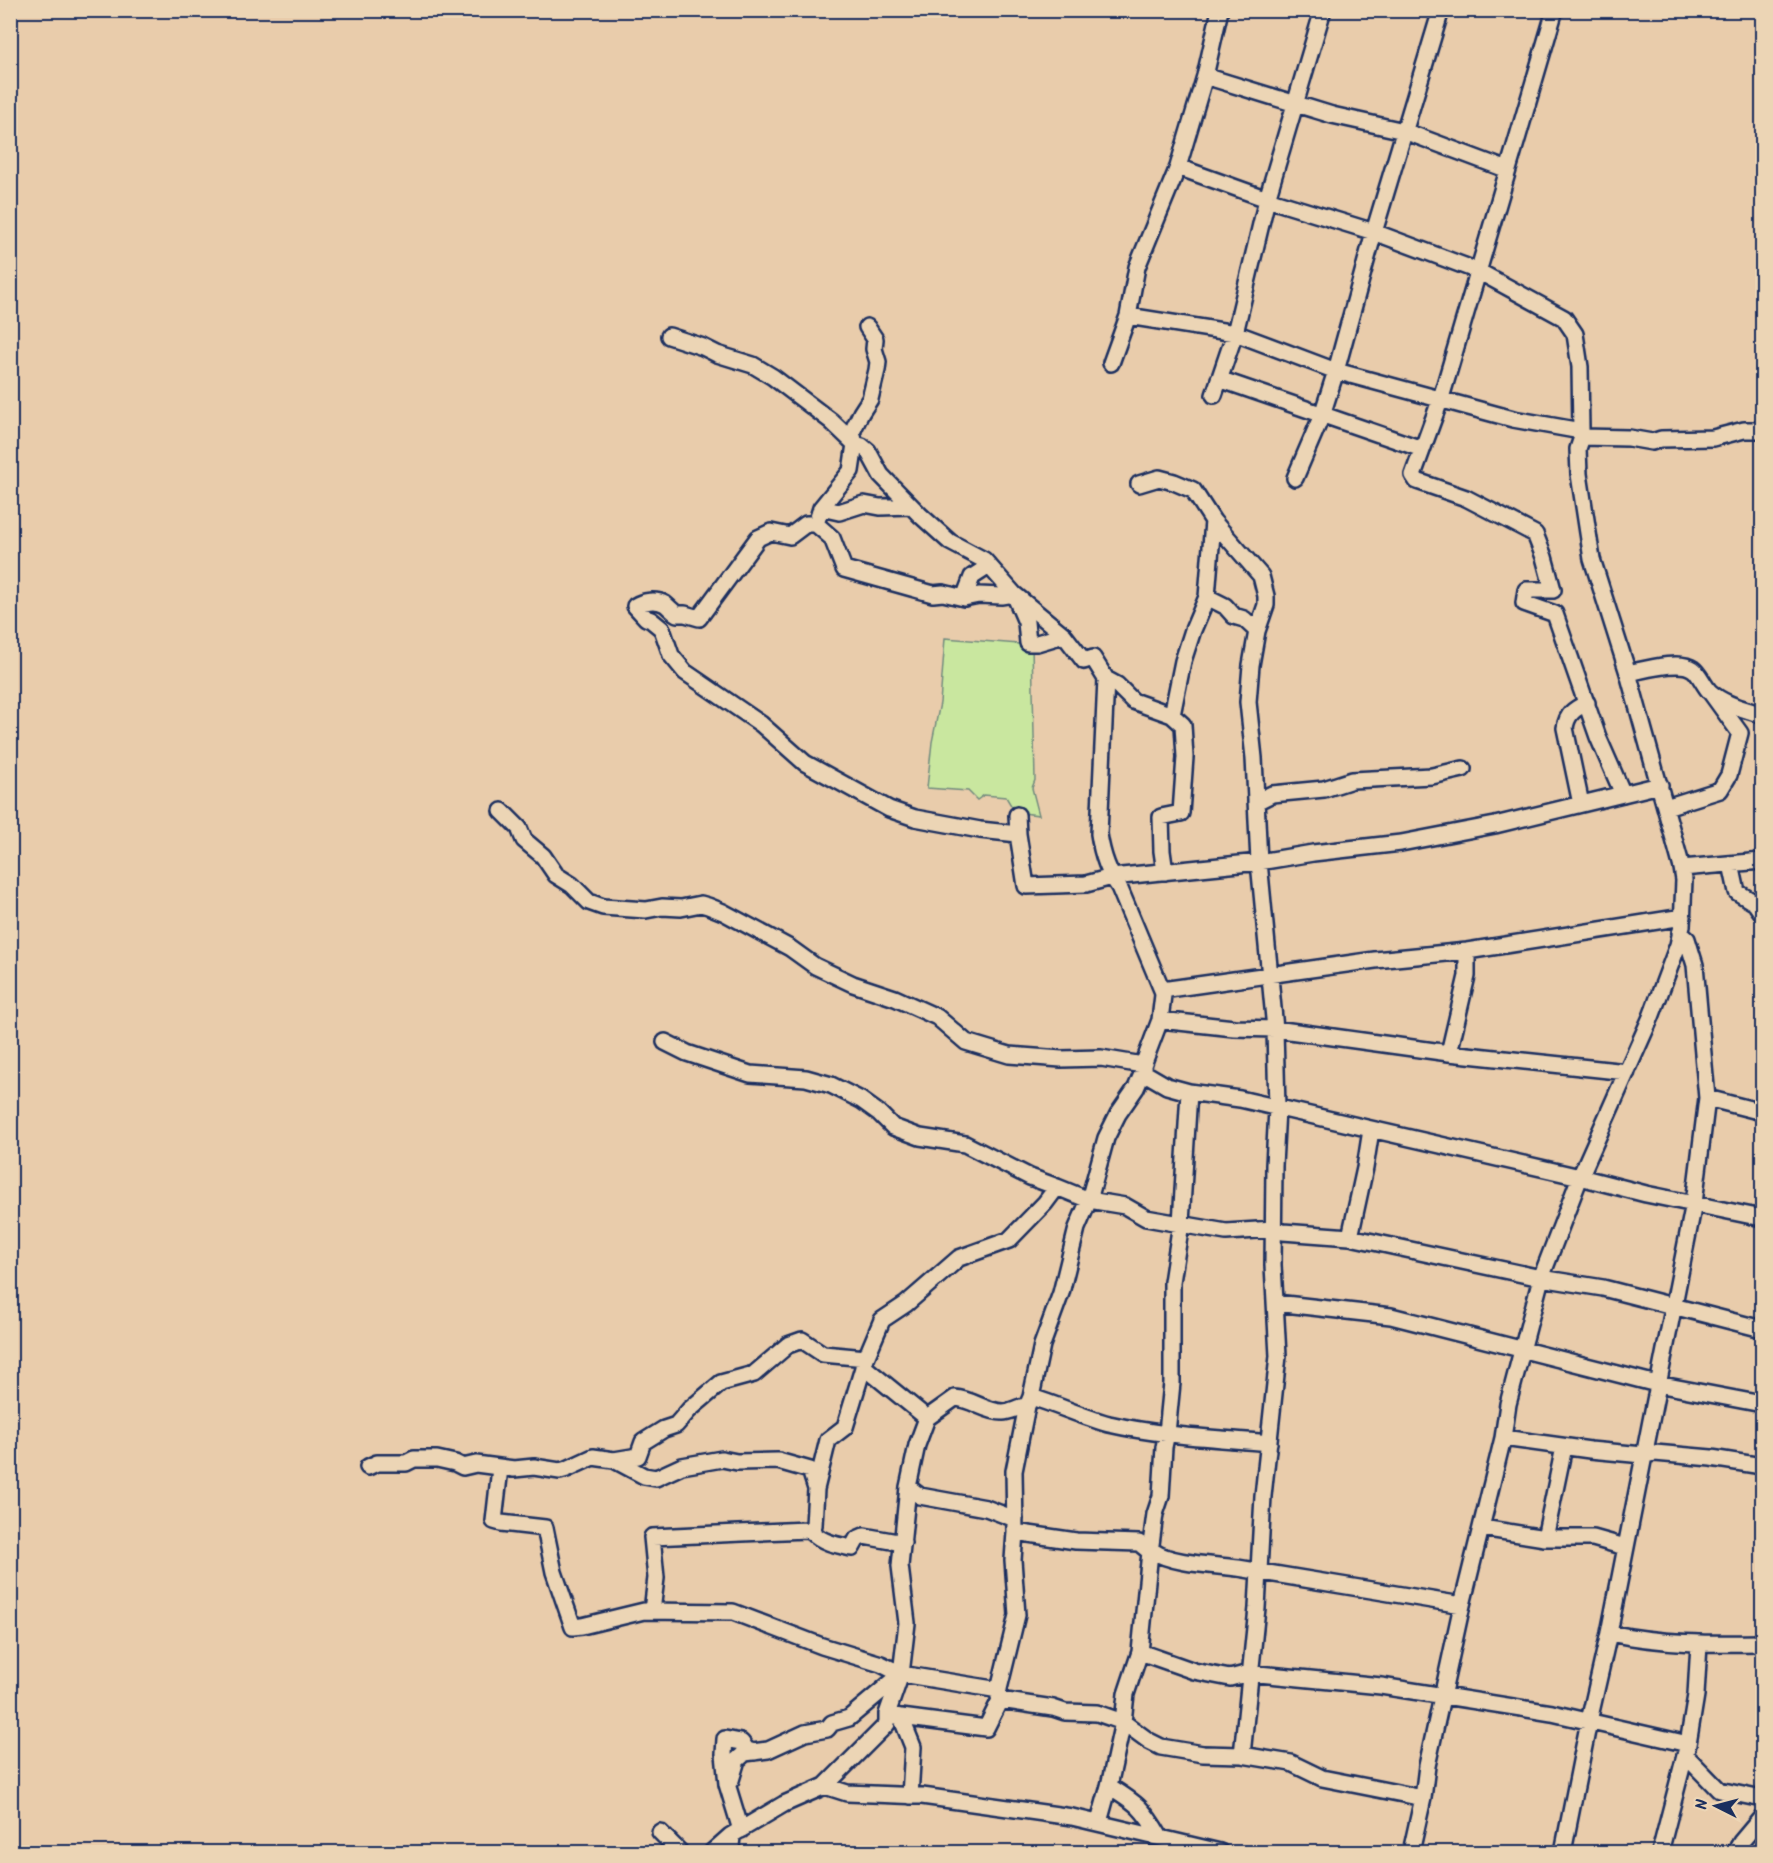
<svg xmlns="http://www.w3.org/2000/svg" width="1773" height="1863" font-family="Kalam,sans-serif">
<rect width="100%" height="100%" fill="#e9ccab"/>
<filter id="ink" filterUnits="userSpaceOnUse"><feTurbulence type="fractalNoise" baseFrequency=".0167" numOctaves="2"/><feDisplacementMap in="SourceGraphic" scale="12" xChannelSelector="R" yChannelSelector="G"/><feConvolveMatrix kernelMatrix="1 2 1 2 8 2 1 2 1" color-interpolation-filters="sRGB"/></filter>
<g filter="url(#ink)">
<path fill="#c9e79f" stroke="#728b7e" stroke-width="1.5" d="M945 638 1032 645 1035 780 1032 788 1039 815 1015 812 1006 797 984 795 977 800 968 791 927 788 932 742 940 703Z"/>
<g fill="none" stroke-linecap="round" stroke-linejoin="round">
<g stroke="#1b2f5e" stroke-width="20">
<path id="minor" d="M1555 10 1441 398 1413 475 1417 481 1466 498 1535 534 1544 557 1553 590H1526L1524 603 1555 614 1598 737 1623 794
M1205 76 1332 115 1404 131 1508 170
M1178 167 1267 199 1374 232 1478 271 1564 318 1575 334 1580 367 1581 431
M1128 316 1235 333 1336 371 1513 419 1581 431 1582 437 1578 449 1579 474 1592 559 1628 673 1682 868 1684 880 1682 926 1678 945 1651 1017 1580 1177 1541 1278 1508 1404 1503 1438 1462 1605 1427 1766 1423 1798 1411 1852
M669 336 703 347 717 354 753 365 773 377 831 421 855 444 862 446 868 451 881 475 920 515 950 542 984 560 1014 594 1064 635 1084 661 1093 658 1106 679 1117 685 1133 701 1172 715 1183 725 1185 757 1181 813 1161 817 1162 851 1165 872
M1111 363 1128 316 1137 267 1178 167 1205 76 1220 10
M1219 379 1422 449
M1214 395 1235 333 1267 199 1323 10
M1582 437 1629 438 1652 442 1661 439 1713 438 1744 430H1762
M1295 478 1322 415 1336 371 1374 232 1441 10
M1139 484 1159 478 1174 482 1193 490 1213 521 1261 576 1266 596V605L1257 631 1251 665 1248 702 1254 758 1259 862 1275 1029 1277 1109 1274 1165 1273 1265 1278 1356 1263 1496 1257 1608 1242 1755
M821 508 839 512 864 504 880 507 911 506
M1213 521 1207 597 1225 606 1234 616 1244 619 1257 631
M816 524 821 508 851 471 855 444 852 432 861 413 870 399 877 370 878 362 874 349 875 339 867 327
M964 598 972 577 989 566
M1628 673C1643 670 1680 659 1693 669 1699 673 1704 686 1710 692 1725 705 1745 709 1762 715
M1172 715 1183 661 1193 630 1207 597
M1256 802 1272 794 1324 789 1352 780 1432 776 1463 769
M1581 804 1565 728C1567 714 1574 709 1587 703
M1666 807 1720 790 1729 775 1740 733 1711 693
M502 811 519 828 524 840 543 856 556 875 572 885 589 902 603 907 646 910 662 907 681 908 701 904 708 906 723 912 790 948 815 966 853 984 895 998 937 1017 966 1042 1009 1055 1061 1059 1101 1058 1143 1065
M1017 815 1018 834 1026 886 1086 884 1112 877 1259 862 1313 853 1401 843 1495 825 1660 785
M1018 834 980 830 915 818 889 809 805 763 761 724 685 672 671 655 662 629 651 620 646 618 635 606C643 601 656 599 665 604 669 607 672 611 677 614H685L699 618 758 538 771 532 790 536 806 524H816L832 538 844 569 933 594 943 593 964 598 979 595 1002 596 1014 594 1026 622 1028 643H1037L1064 635
M1731 864 1737 892 1755 903 1762 913
M1682 868 1762 861
M1162 990 1375 960 1467 951 1683 917
M1160 1020 1234 1028 1275 1029 1449 1053 1627 1072
M665 1042 687 1053 750 1074 806 1078 831 1085 861 1100 879 1113 893 1127 920 1137 965 1144 1030 1177 1057 1187
M1449 1053 1467 976V951
M1143 1072 1167 1086 1189 1092 1240 1099 1580 1177 1646 1194 1762 1218
M1707 1098 1762 1112
M1350 1237 1365 1168 1371 1130
M1276 1303 1391 1316 1657 1384 1762 1404
M863 1366 927 1418
M1031 1397C1058 1405 1083 1417 1109 1424 1161 1436 1216 1438 1269 1443
M1503 1438 1590 1450 1643 1455 1655 1453 1711 1458 1762 1466
M614 1460 644 1476 656 1478 682 1466 722 1459 737 1462 778 1461 810 1470 816 1489
M368 1467 377 1463H406L414 1459H437L455 1463 463 1467 476 1464 514 1469 534 1467 560 1471 567 1469 593 1457 614 1460 638 1456 643 1442 664 1429 676 1425 689 1410 721 1383 754 1374 788 1345 802 1340 823 1354 866 1358
M500 1468 494 1521 501 1523 545 1528 554 1572 573 1627 582 1626 644 1611 733 1612 822 1646 881 1664 901 1674 999 1690
M908 1487 920 1496 986 1508 1015 1519
M1482 1528 1545 1538H1593L1625 1547
M1015 1532 1076 1541 1139 1543 1150 1552 1153 1551C1171 1564 1215 1565 1238 1568 1313 1580 1387 1593 1462 1605
M1545 1538 1564 1447
M903 1543 864 1536 857 1539 852 1548C837 1545 823 1543 812 1532L814 1525 816 1489 828 1440 845 1427 866 1358 882 1320 906 1304 959 1258 1009 1240 1045 1203 1057 1187 1089 1200 1125 1206 1146 1218 1226 1232 1274 1229 1283 1232 1350 1237 1541 1278 1603 1288 1762 1329
M652 1611 656 1578 652 1537 807 1530 812 1532
M1609 1633C1662 1644 1709 1644 1762 1643
M1140 1652 1194 1671 1230 1678 1249 1673 1381 1686 1552 1713 1688 1744
M1000 1700 1053 1708 1065 1712 1097 1713 1123 1722 1149 1741 1161 1747 1203 1754 1242 1755 1291 1763 1322 1778 1423 1798
M887 1714 901 1717 986 1728 1000 1700 998 1693 1017 1615 1013 1560 1015 1532 1014 1471 1027 1406 1031 1397 1042 1345 1061 1293 1077 1228 1089 1200 1106 1138 1118 1114 1136 1088 1143 1072V1065L1160 1020 1163 995 1162 990 1119 887C1107 871 1102 854 1099 834L1106 679
M901 1717 913 1747 910 1796
M1685 1755 1719 1790 1762 1799
M727 1784 724 1754 725 1739 741 1742 747 1750 755 1752
M825 1786 847 1793 922 1796 1072 1817 1220 1852
M1109 1786C1138 1804 1143 1808 1160 1837
M1099 1822 1109 1786 1123 1722 1126 1694 1140 1652 1150 1552 1155 1514 1161 1496 1164 1447 1167 1433 1172 1383V1282L1181 1223 1189 1092
M741 1830 727 1784 731 1780 737 1760 745 1753 768 1750 805 1733 827 1729 832 1723 849 1718 899 1676
M660 1832 680 1852
M730 1836 732 1837 731 1846 733 1852
M712 1852 730 1836 784 1804 825 1786 887 1724V1714L901 1674 907 1623 900 1566 908 1487 917 1445 927 1418 955 1398C972 1399 986 1412 1003 1412 1011 1412 1019 1406 1027 1406
M1563 1852 1589 1721 1609 1633 1694 1203 1707 1098 1695 965 1687 939 1680 933
M1660 1852 1688 1744 1696 1695 1699 1644
M1735 1852 1741 1842 1762 1817"/>
</g>
<use href="#minor" stroke="#ecd5b5" stroke-width="15"/>
</g>
</g>
<rect width="1773" height="1863" fill="none" stroke="#ecd5b5" stroke-width="36"/>
<rect x="18" y="18" width="1737" height="1827" fill="none" stroke="#1b2f5e" stroke-width="2" filter="url(#ink)"/>
<g transform="translate(1716 1806) rotate(276)" stroke="#ecd5b5" stroke-width="4.5" paint-order="stroke">
<path d="M0-4.5L10 22L0 15L-10 22Z" fill="#1b2f5e"/>
<text y="-9" font-size="16" font-weight="bold" text-anchor="middle" fill="#1b2f5e">N</text>
</g>
</svg>
